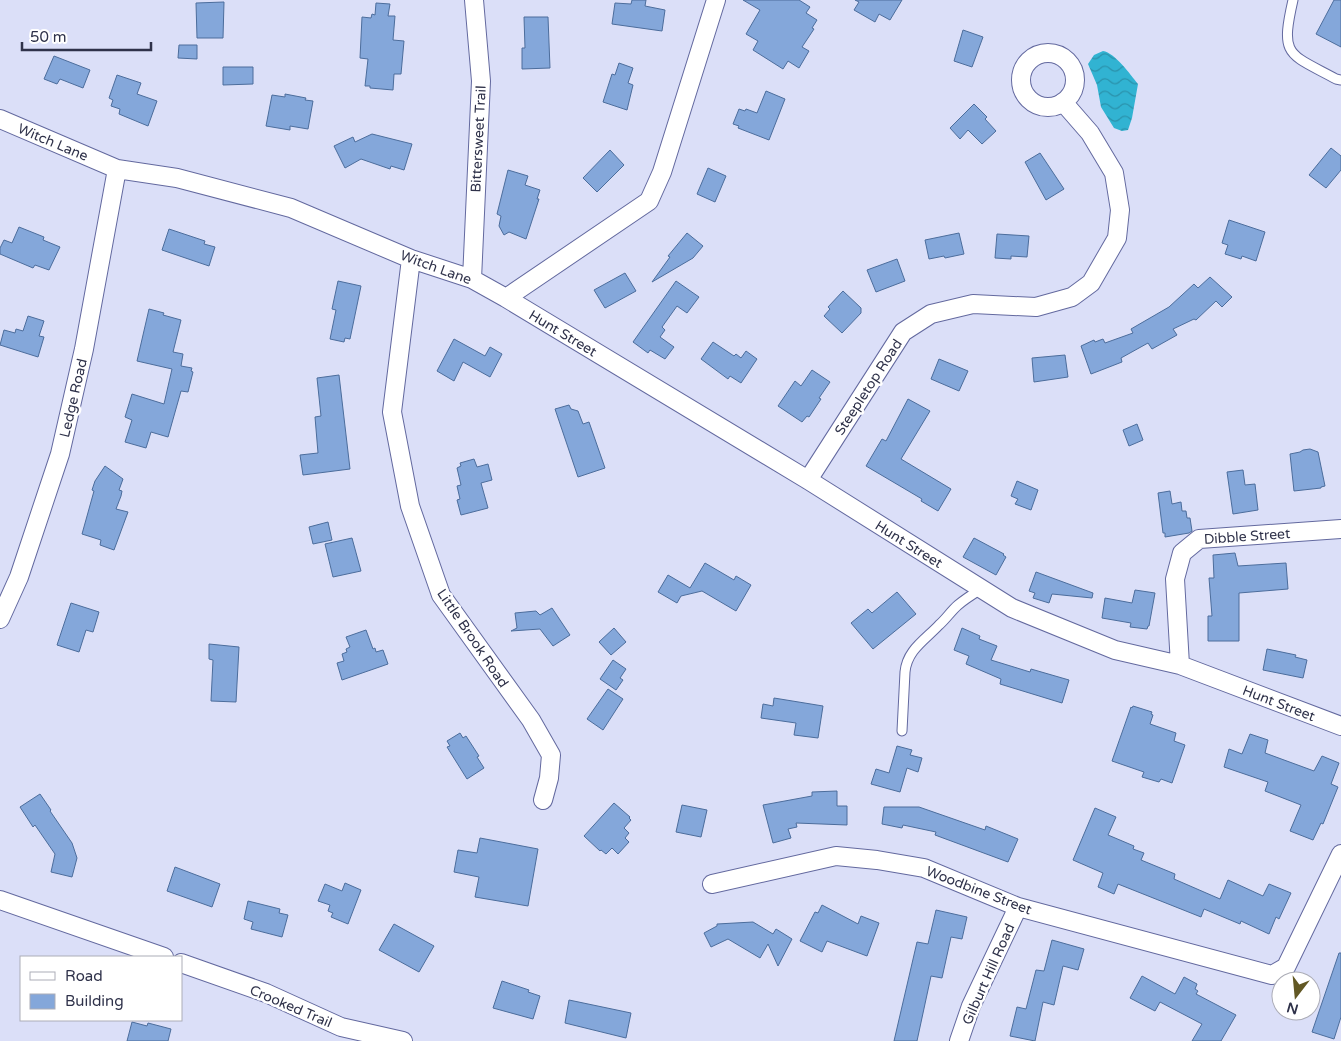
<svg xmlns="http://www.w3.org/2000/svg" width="1341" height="1041" font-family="'Varela Round',sans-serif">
<defs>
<pattern id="water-waves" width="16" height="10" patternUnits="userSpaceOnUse" patternTransform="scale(1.25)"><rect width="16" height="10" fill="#31b3d2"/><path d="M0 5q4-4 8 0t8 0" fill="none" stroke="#2a92ac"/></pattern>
</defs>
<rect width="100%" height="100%" fill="#dbdff8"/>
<path fill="url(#water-waves)" d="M1103 51C1115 53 1130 74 1138 84L1132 118 1128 130 1122 131 1114 128 1101 107 1097 85 1088 64 1094 55Z"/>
<path fill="#84a7da" stroke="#4c6d9c" d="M632 0H646L645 6 665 10 662 31 612 24 615 3 631 4Z
M743 0H799L810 7 806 13 817 20 812 28 814 29 802 47 809 51 799 68 788 61 783 69 753 50 758 41 746 34 760 10Z
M855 0H902L890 20 879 14 875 22 854 10 859 2Z
M1334 0H1341V47L1316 34Z
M224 2 223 38H197L196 3Z
M376 3 390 4 388 16H395L393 40 404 41 401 74H394L393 90 370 88V86H365L368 59 360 58 362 17 371 18 372 14 375 15Z
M524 17H548L550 68 522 69V48H525Z
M963 30 983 37 972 67 954 61Z
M179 45H197V59L178 58Z
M54 56 90 70 83 88 60 79 57 84 44 79Z
M619 63 633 68 628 83 633 85 627 110 603 102 612 74 615 75Z
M223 67H253V84L223 85Z
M117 75 141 83 137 94 157 101 148 126 119 114 120 109 111 106 113 100 109 98Z
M766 91 785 99 769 140 738 128 739 126 733 124 739 109 745 111 746 109 757 113Z
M285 94 306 98 305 100 313 101 308 129 290 126V130L266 126 272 95 285 97Z
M974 104 987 117 985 119 996 131 982 144 968 130 960 139 950 128Z
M372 134 412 144 404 170 391 166 390 169 361 159 345 168 334 146 353 137 355 142Z
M1331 148 1341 156V170L1326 188 1309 175Z
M610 150 624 165 597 192 583 178Z
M1040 153 1064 189 1046 200 1025 162Z
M708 168 726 176 715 202 697 194Z
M508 170 528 176 525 185 540 190 537 199H539L526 239 509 232 504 235 499 226 501 216 497 214Z
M1229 220 1265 232 1256 261 1242 256 1241 259 1225 254 1228 245 1222 243Z
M19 227 44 237 43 240 60 247 49 270 35 265 33 268 0 254V248L4 240 12 243Z
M169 229 205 241 204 244 215 247 209 266 162 250Z
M687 233 703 246 693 258 652 282 670 257 668 256Z
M959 233 964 254 945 258 944 256 929 259 925 240Z
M997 234 1029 236 1027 257 1011 256V259L995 258Z
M897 259 905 281 876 292 867 270Z
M625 273 636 291 605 308 594 290Z
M1210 277 1232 297 1222 307 1216 301 1196 320 1194 319 1173 329 1177 335 1152 349 1148 343 1121 358 1122 362 1091 374 1081 346 1094 340 1095 342 1103 339 1105 343 1133 333 1131 329 1169 307 1194 284 1198 288Z
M338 281 361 286 350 339 345 338 344 342 330 339 336 310 332 309Z
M676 281 699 297 687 313 677 306 662 327 665 330 660 337 674 347 665 359 650 350 648 353 633 342Z
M843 291 861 308V313L842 333 824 316 830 309 828 307Z
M149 309 164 313 163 315 181 320 173 352 183 354 181 366 192 368 191 371 193 372 188 392 181 391 168 437 151 432 146 448 125 442 132 420 125 417 132 394 164 404 172 369 137 361Z
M28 316 44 321 39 336 44 337 38 357 0 345 4 330 15 333 16 329 23 331Z
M454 339 485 356 490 347 502 354 490 377 463 362 454 381 437 371Z
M713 342 734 356 736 354 741 358 746 351 757 359 741 383 730 376 728 379 701 359Z
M1065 355 1068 377 1034 382 1032 358Z
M939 359 968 371 959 391 931 379Z
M812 370 830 382 819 398 821 399 809 417 807 416 802 422 778 406 795 381 801 386Z
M339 375 350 469 303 475 300 455 318 453 315 417 321 416 317 378Z
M908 399 930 411 901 459 951 489 938 511 921 501 922 499 866 466 882 439 886 441Z
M569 405 571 409 578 411 583 424 589 422 605 468 578 477 555 409Z
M1137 424 1143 440 1129 446 1123 430Z
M1310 449 1318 452 1325 486 1321 487V488L1294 491 1290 454 1300 452 1303 450Z
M474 459 477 467 488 464 492 480 481 483 488 508 461 515 457 500 460 499 457 486 461 485 457 468 461 466 460 463Z
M105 466 123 479 119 490 122 491 121 496 116 509 128 512 114 550 100 545 101 540 82 534 94 491 92 490 95 481Z
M1243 470 1245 485 1255 484 1258 510 1233 514 1227 472Z
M1017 481 1038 490 1031 510 1015 504 1018 499 1011 496Z
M1170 491 1172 504 1181 502 1182 511H1186L1187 518H1190L1192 531 1189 533 1165 537V533H1163L1158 493Z
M328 522 332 540 313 544 309 527Z
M352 538 361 571 333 577 325 544Z
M974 538 1004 554 1003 555 1006 557 996 575 963 557Z
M1235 553 1238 566 1286 563 1288 589 1239 593V641H1208V616H1212L1209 578H1214L1213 555Z
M705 563 734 580 736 576 751 585 736 611 702 591 681 596 677 603 658 592 668 575 690 588Z
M1036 572 1093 593 1092 598 1052 594 1049 603 1033 598 1035 593 1029 591Z
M1135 590 1155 593 1149 626H1148L1147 629 1130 627 1131 623 1102 618 1105 598 1132 603Z
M897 592 916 614 873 649 851 623 868 609 872 613Z
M71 603 99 612 93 632 86 630 79 652 57 645Z
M552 608 570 635 553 646 540 629 511 631 517 628 515 613 536 611 540 615Z
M614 628 626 642 611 655 599 642Z
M962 628 980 636 979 639 997 646 991 660 1030 672 1031 669 1069 680 1062 703 1000 684 1001 679 966 664 969 656 954 650Z
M366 630 373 649 375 648 376 652 383 650 388 664 342 680 337 663 344 661 342 654 347 652 346 649 350 647 346 637Z
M209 644 239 647 236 702 211 701 213 660 209 659Z
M1267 649 1296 655 1295 657 1307 660 1303 678 1263 670Z
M613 660 626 669 620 678 623 680 616 690 600 679Z
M608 689 623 699 603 730 587 719Z
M774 698 823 706 818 738 794 735 796 723 761 718 763 704 773 706Z
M1133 706 1152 712 1151 714 1153 715 1150 724 1176 733 1174 741 1185 745 1172 783 1161 779 1159 782 1142 777 1144 772 1112 761 1131 707 1132 708Z
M460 733 463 738 466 736 479 756 477 757 484 768 467 779 447 747 450 746 447 741Z
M1250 734 1268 740 1265 753 1314 771 1322 756 1339 763 1331 784 1338 787 1323 824 1321 823 1313 840 1290 831 1301 805 1265 791 1268 782 1224 767 1229 749 1242 754Z
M897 746 912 750 910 755 922 758 918 772 907 768 900 792 871 784 876 769 889 773Z
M837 791V806H847V825L796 823 797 827 788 829 791 838 773 843 763 805 812 796V792Z
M40 794 51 810 50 811 72 843 77 858 72 877 51 872 55 854 35 825 33 827 20 807Z
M614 803 630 817 629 818 631 820 624 828 629 833 625 838 629 842 618 854 612 848 606 854 601 850 600 851 584 836Z
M682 805 707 810 701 837 676 832Z
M884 807H919L985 830 986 826 1018 839 1008 862 935 835 936 832 903 825 902 828 882 824Z
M1095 808 1116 817 1108 835 1134 846 1133 849 1144 853 1141 860 1175 874 1174 879 1220 899 1228 880 1263 896 1269 884 1291 893 1279 919 1276 917 1269 934 1241 921 1240 924 1204 909 1201 917 1118 884 1114 894 1098 887 1103 873 1073 860Z
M480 838 538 849 528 906 475 897 479 877 454 872 458 850 477 853Z
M175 867 220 884 212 907 167 891Z
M345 883 361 890 348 924 331 917 333 913 328 911 330 905 318 901 325 884 342 891Z
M248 901 280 909 279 913 288 915 282 937 251 929 253 922 244 919Z
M822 905 858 924 861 916 879 923 867 956 827 941 822 952 800 941 815 912 818 913Z
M936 910 967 917 962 939 951 937 942 978 931 976 917 1041H894L917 942 928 944Z
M753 922 773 934 776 929 792 939 778 966 768 944 760 958 728 939 711 947 704 933 717 926V924Z
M394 924 434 946 419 972 379 950Z
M1052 940 1084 949 1078 970 1063 966 1054 1005 1043 1002 1035 1041 1010 1036 1017 1007 1026 1009 1036 970 1044 971Z
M1339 953H1341V1017L1334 1039 1312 1032Z
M1142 976 1175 994 1184 977 1197 984 1195 989 1198 991 1196 994 1236 1015 1221 1041H1192L1202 1024 1160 1002 1155 1011 1130 998Z
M502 981 529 990 528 992 540 996 533 1019 493 1008Z
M569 1000 631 1013 626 1038 565 1023Z
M132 1022 147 1026 148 1023 171 1029 168 1041H127Z"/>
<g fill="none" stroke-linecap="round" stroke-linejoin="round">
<g stroke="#63699f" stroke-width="11">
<path id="lane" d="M1293 0C1280 57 1288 53 1336 79L1341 80
M902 731 905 672C907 650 925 640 939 625 946 619 951 611 958 605 965 599 973 594 981 589"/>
</g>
<g stroke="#63699f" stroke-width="20">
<path id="street" d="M1021 80a27 27 0 1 1 54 0a27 27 0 1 1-54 0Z
M0 119 117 169 177 178 291 208 411 259 472 279 506 298 649 201 662 172 716 0
M411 259 392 412 410 506 441 595 531 720 551 755 549 778 543 800
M472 279 481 81 474 0
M506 298 808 480 1012 608 1115 650 1180 665 1341 726
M808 480 903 332 931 314 973 304 1036 307 1072 297 1091 283 1117 238 1120 210 1114 173 1090 133 1063 102
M0 619 19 577 60 454 84 349 117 169
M1180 665 1175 579 1182 553 1199 539 1341 529
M712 884 836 856 877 860 924 868 1018 907 1272 975 1286 967 1341 854
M0 900 164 957
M181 963 266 993 341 1027 403 1041
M959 1041 971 1006 1018 907"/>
</g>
<use href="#lane" stroke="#fff" stroke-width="9"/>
<use href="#street" stroke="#fff" stroke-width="18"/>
</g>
<g text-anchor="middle" stroke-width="5" stroke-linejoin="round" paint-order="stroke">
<g font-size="14" fill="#2f324a" stroke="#fff">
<text transform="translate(478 139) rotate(-87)" y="5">Bittersweet Trail</text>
<text transform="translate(53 142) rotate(23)" y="5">Witch Lane</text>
<text transform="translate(436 267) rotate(20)" y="5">Witch Lane</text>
<text transform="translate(563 333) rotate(31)" y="5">Hunt Street</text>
<text transform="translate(868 387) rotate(-57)" y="5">Steepletop Road</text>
<text transform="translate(73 398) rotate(-77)" y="5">Ledge Road</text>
<text transform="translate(1247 536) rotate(-4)" y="5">Dibble Street</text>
<text transform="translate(909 544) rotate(32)" y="5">Hunt Street</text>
<text transform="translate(473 638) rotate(56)" y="5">Little Brook Road</text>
<text transform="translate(1279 703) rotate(21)" y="5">Hunt Street</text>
<text transform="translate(979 890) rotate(21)" y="5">Woodbine Street</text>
<text transform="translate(988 974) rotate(-66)" y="5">Gilburt Hill Road</text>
<text transform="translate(291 1006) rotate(23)" y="5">Crooked Trail</text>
</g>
</g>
<rect x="20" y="956" width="162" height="65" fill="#ffffff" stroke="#acadb7"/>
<rect x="30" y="972" width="25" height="8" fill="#ffffff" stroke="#acadb7"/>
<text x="65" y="981" font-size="15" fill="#2f324a">Road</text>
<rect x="30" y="994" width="25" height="15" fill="#84a7da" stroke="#acadb7"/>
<text x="65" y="1006" font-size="15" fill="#2f324a">Building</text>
<g transform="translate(1296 996) rotate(196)"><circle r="24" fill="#ffffff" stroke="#acadb7"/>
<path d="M0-4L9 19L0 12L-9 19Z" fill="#625824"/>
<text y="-8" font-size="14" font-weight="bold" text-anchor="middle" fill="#2f324a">N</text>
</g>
<path d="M22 42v8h129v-8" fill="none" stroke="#2f324a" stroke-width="2.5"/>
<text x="30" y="42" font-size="15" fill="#2f324a" stroke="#ffffff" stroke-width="4" paint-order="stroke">50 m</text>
</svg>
